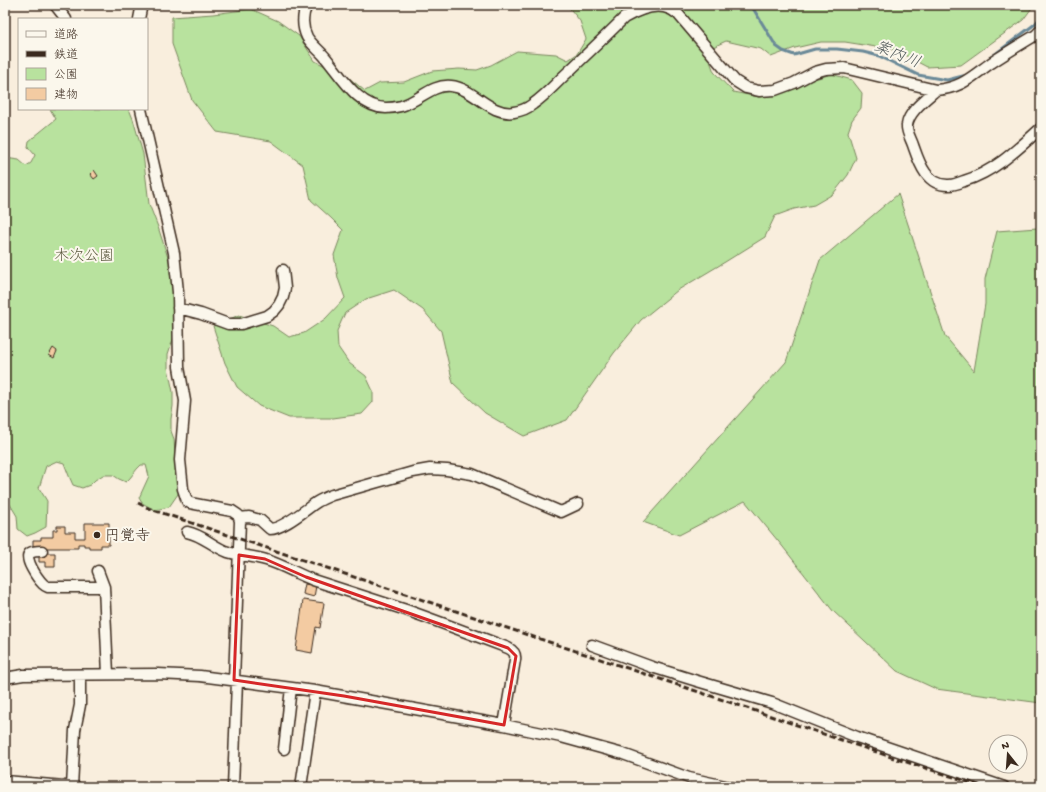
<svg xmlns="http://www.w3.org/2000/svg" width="1046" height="792" font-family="'Gochi Hand','Klee One',sans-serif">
<rect width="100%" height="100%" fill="#f9eedd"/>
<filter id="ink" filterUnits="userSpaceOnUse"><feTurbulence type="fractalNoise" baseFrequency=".025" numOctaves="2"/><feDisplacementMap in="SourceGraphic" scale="8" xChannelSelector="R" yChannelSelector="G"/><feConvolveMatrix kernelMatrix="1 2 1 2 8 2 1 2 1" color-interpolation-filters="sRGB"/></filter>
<g filter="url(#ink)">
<path fill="#b8e29e" stroke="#7a865e" d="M567 5H1034L1023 20 961 65 927 67 895 50 845 42H821L795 48 771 57 761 49 726 41 713 47 710 61 714 72 733 92 759 97 777 94 802 83 831 74 852 80 862 93 861 108 852 120 848 132 856 158 848 175 833 194 814 205 794 209 775 216 765 237 725 262 678 290 641 320 614 353 567 420 524 436 485 413 453 383 441 331 423 310 394 290 366 299 345 313 337 331 338 347 349 363 366 376 373 391V402L362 414 333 418H289L259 406 237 387 225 363 213 326 239 315 273 326 289 337 304 333 325 319 345 298 338 278 334 255 343 230 331 218 311 200 303 165 271 141 217 132 192 100 172 44V17L213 14 251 9 278 21 299 36 315 61 348 77 365 91 380 83 404 82 432 71 459 69 477 70 491 65 517 51 556 54 568 60 577 54 586 39 580 21Z
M50 109H129L133 119 143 154 149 204 158 227 172 270 174 288V336L168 354V368L173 392V406L171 419V431L174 439 175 455 178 461 176 473 177 485 180 491 169 507 155 510 142 503 139 498 149 476 146 465H141C135 470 132 477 126 482L119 479 113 475H103L95 480 90 485 82 488 73 485 69 476 64 463 57 461 46 466 39 488 47 501 46 527 35 533 27 536 18 529 17 516 5 496V158L19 160 26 166 31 163 35 155 28 147 29 141 56 119Z
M898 194 945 336 974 371 985 304V279L997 231 1037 228 1041 233V703L936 689 897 671 833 611 783 547 745 501 679 535 643 522 786 362 820 260Z"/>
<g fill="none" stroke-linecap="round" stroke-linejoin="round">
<path stroke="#6a8998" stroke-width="3" d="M751 5 776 46 783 51 794 55 815 49H837L863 52 879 56 918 75 947 80 967 75
M986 61 1035 24 1041 17"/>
</g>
<path fill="#f3cba2" stroke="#3b2a1e" d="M94 170 98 176 94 179 90 174Z
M5 179 9 181 6 187 5 186Z
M53 348 57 351 54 358 49 355Z
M85 523H109V545H101V548H89V546H84V544H78V548H33V540H41V537H53V530H57V526H65V532H75V538H85Z
M45 553H55V567H45V562H39V556H45Z
M305 584 316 586 314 597 303 594Z
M303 600 324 603 320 628 316 627 312 653 296 650Z"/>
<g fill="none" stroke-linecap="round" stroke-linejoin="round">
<g stroke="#3b2a1e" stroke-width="13">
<path id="minor" d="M55 5 66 19
M307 5C302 15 302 27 307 37 311 44 320 51 325 57 341 76 359 108 386 108 391 108 397 107 401 106 419 101 432 84 451 86 474 88 490 116 514 112 521 111 528 108 533 104 546 95 556 83 567 73 586 55 605 37 624 18 636 11 655 2 670 9 673 10 676 13 678 14L735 81 746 88 759 91 775 90 794 83 815 72 826 69 844 68 936 90C962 88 971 77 991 63 1006 53 1021 44 1036 35L1041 30
M139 19 141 9 140 5
M936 90C926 99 909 111 907 125 906 131 911 139 913 145 919 162 926 186 949 185 954 185 959 183 964 181 994 172 1018 149 1041 128
M141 109 174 253 178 292 179 367 185 401 180 460 183 489 187 501 190 503 232 511 238 515 240 521 234 680
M178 308 201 314 228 324H241L267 316 274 311 279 305 283 297 285 288 283 270
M239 518 249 517 260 520 270 529C283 529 306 509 317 502 322 499 327 497 332 495L413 472 430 469 447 470 472 474 561 512 578 504
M187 532C203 535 213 547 228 552 240 556 254 556 266 560 283 565 297 574 313 580 344 590 375 600 406 610 440 622 474 635 508 648 514 651 516 654 515 660L504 725
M42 551C38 551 33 551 30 553 23 558 38 579 43 584 45 586 45 586 48 587H104
M98 571 104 587 108 674
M592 645 652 667 697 681 772 703 857 737 1004 787
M5 678 23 675 158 674 200 676 315 691 504 725 561 737 623 754 689 778 730 787
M284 749 291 688
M5 781 76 787
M72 787 75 730 80 705V675
M233 787 237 681
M301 787 315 691"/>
</g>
<use href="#minor" stroke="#fbf7ec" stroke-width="10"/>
<path stroke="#3b2a1e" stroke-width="3" stroke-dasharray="6 3" stroke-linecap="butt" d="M138 503 150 509 738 705 897 759 985 787"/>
</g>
</g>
<path fill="none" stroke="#d62828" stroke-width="3" stroke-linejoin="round" d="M239 555 265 559 306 577 508 648 516 656 504 725 344 696 234 680Z"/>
<circle fill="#3b2a1e" stroke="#fbf7ec" stroke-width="1.5" cx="97" cy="535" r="4"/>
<g text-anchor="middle" stroke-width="4" stroke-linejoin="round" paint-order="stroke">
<g font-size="15" fill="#5a583e" stroke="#fbf7ec">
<text x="84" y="260">木次公園</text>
</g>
<g font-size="15" fill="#3b2a1e" stroke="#fbf7ec" text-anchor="start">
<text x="105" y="540">円覚寺</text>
</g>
<g font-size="16" font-style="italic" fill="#525a5b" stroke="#fbf7ec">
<text transform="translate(898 53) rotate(22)" y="6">案内川</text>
</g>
</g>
<rect width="1046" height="792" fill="none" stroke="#fbf7ec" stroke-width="20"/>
<rect x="10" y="10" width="1026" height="772" fill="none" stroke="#3b2a1e" stroke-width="1.5" filter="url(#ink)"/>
<rect x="18" y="18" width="130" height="92" fill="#fbf7ec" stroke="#aea59a"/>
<rect x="26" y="31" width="20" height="6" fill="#fbf7ec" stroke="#aea59a"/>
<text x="54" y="38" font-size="12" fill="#3b2a1e">道路</text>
<rect x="26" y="51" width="20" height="6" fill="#3b2a1e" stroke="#aea59a"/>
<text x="54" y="58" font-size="12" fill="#3b2a1e">鉄道</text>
<rect x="26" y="68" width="20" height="12" fill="#b8e29e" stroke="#aea59a"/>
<text x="54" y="78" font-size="12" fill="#3b2a1e">公園</text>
<rect x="26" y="88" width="20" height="12" fill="#f3cba2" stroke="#aea59a"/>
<text x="54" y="98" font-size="12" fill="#3b2a1e">建物</text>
<g transform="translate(1008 754) rotate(343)"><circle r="19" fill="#fbf7ec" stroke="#aea59a"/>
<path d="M0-3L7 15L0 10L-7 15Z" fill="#3b2a1e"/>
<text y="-6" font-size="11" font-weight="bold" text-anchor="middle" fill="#3b2a1e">N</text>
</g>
</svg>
